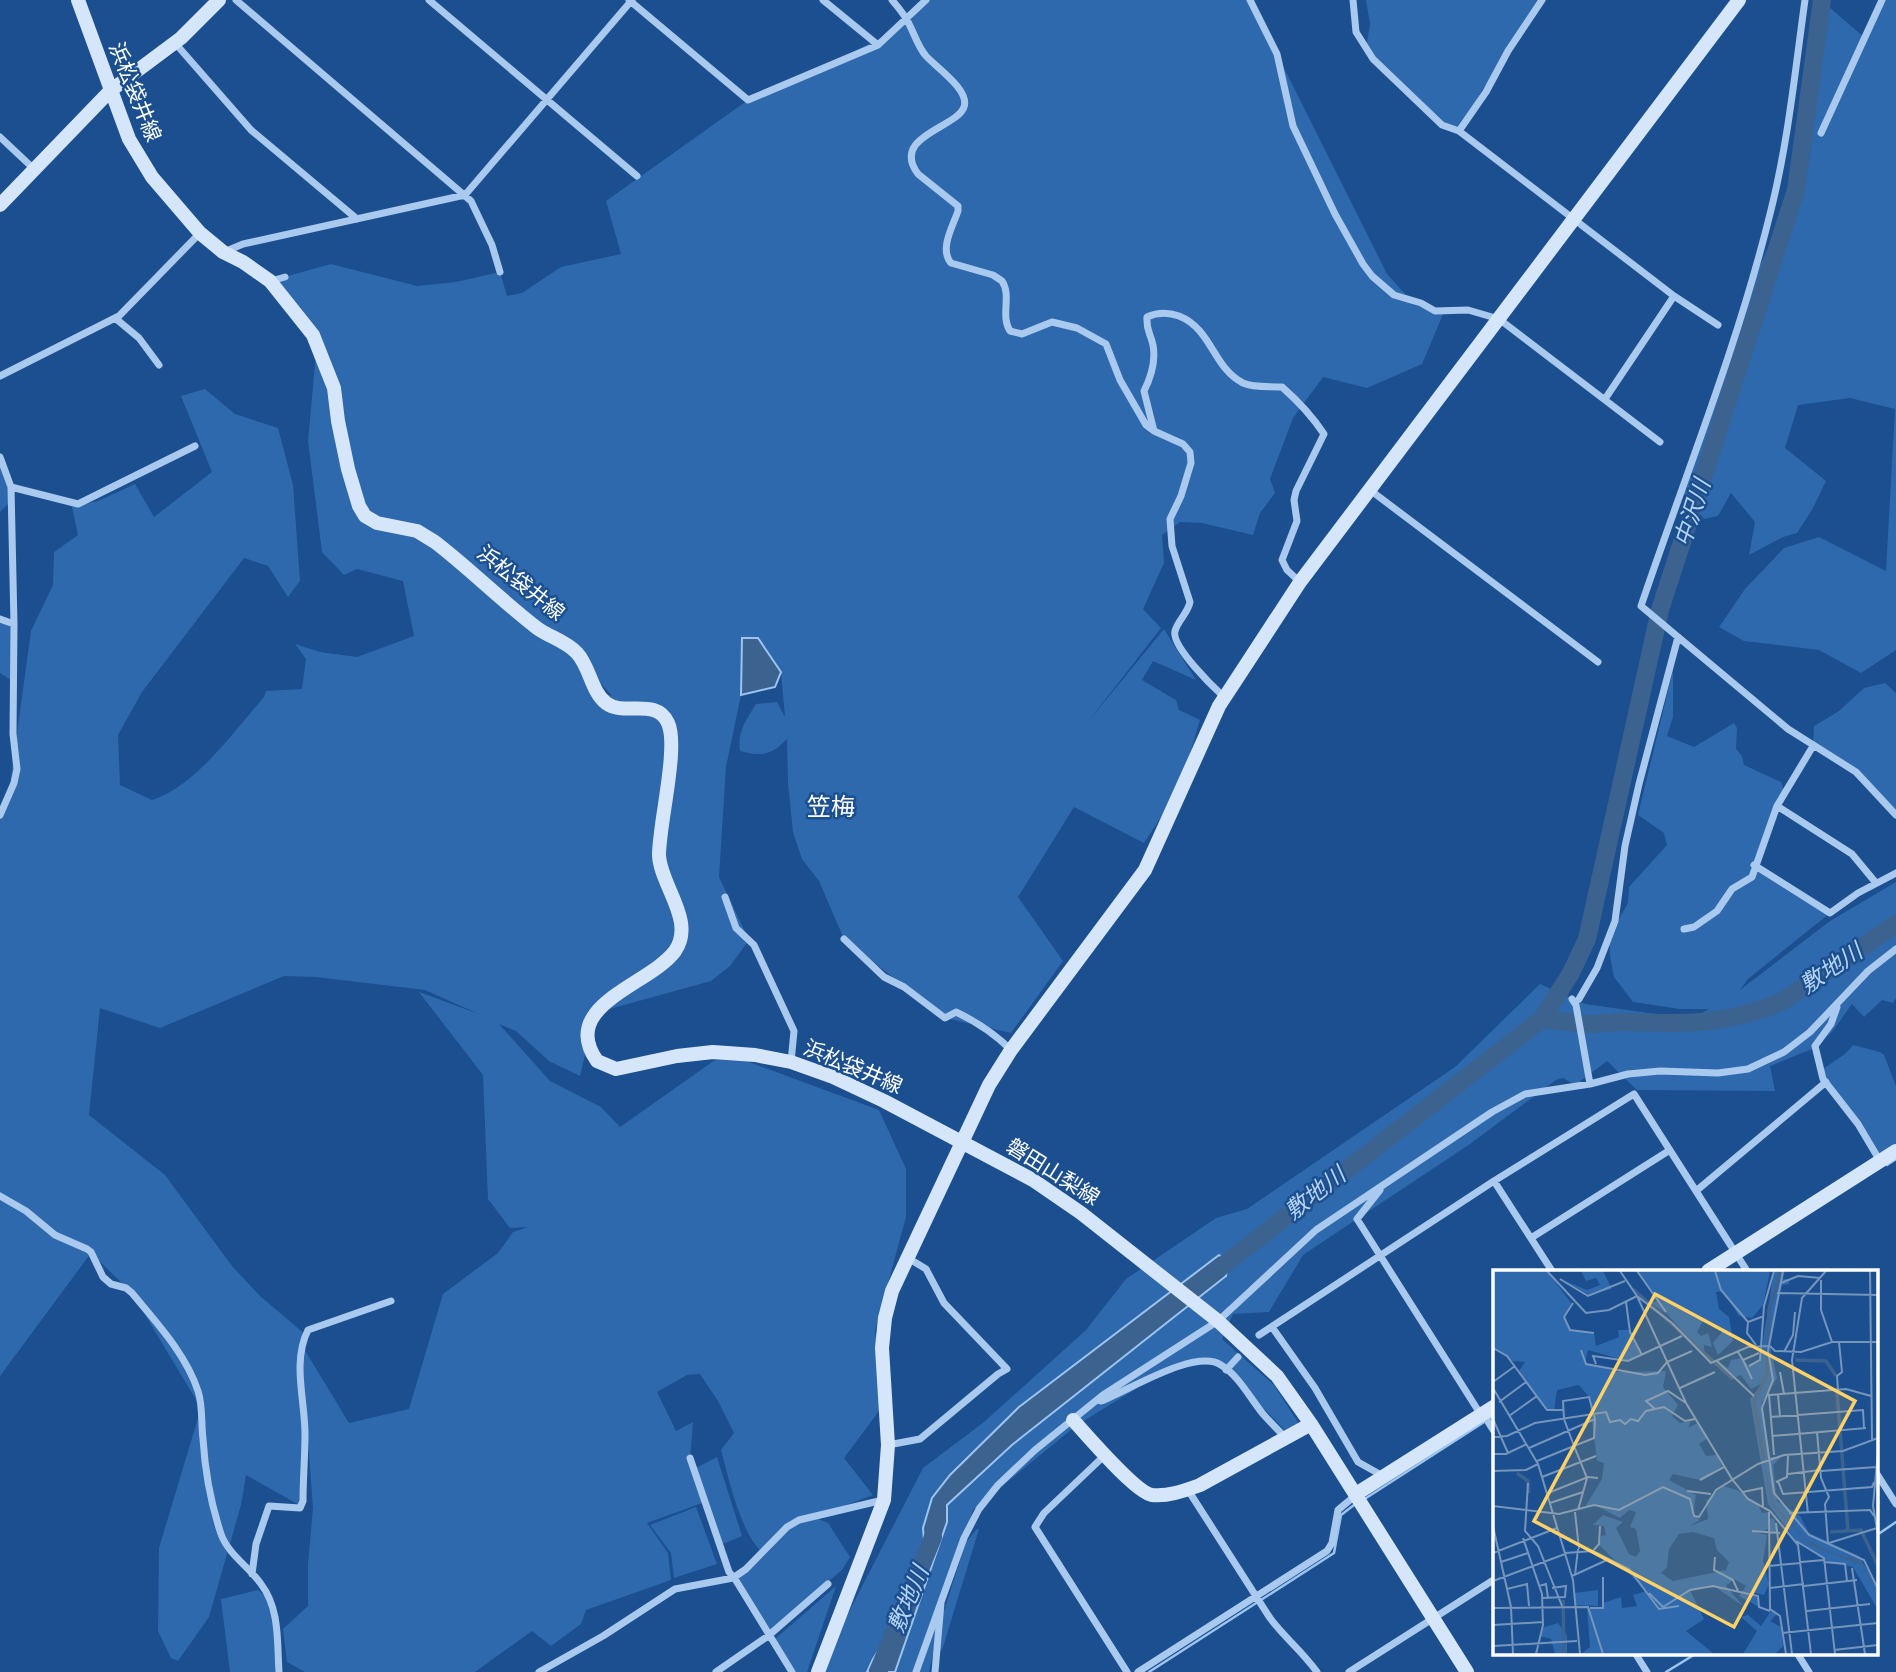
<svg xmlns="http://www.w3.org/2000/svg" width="1896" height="1672" font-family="Signika,'Noto Sans JP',sans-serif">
<rect width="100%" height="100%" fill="#1b4f8f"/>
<path fill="#2e69ad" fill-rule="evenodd" d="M926 0H1254L1265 30 1387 274 1415 305 1444 312 1422 364 1367 388 1323 377 1293 418 1270 479 1275 493 1260 513 1253 535 1202 523 1180 522 1162 535 1164 563 1143 609 1161 628 1087 723 1164 629 1196 680 1153 661 1142 680 1176 700 1179 710 1200 720 1180 788 1144 843 1074 807 1018 897 1063 961 1011 1033 945 1018 844 939 819 881 802 859 793 832 788 783 787 739C772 755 762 757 740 751 737 732 746 720 756 704L777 702 785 717 781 672 758 638 742 639 741 695 726 767 719 877 749 940 730 966 711 981 595 1013 580 1076 549 1061 516 1031 499 1024 550 1081 601 1107 620 1127 725 1053 879 1110 906 1169V1217L875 1331 885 1403 844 1458 873 1495 814 1517 828 1523 850 1557 842 1570 770 1630 735 1579 762 1552C740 1532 729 1479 721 1450L734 1433 718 1401 700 1374 687 1375 657 1392 676 1431 693 1422 690 1458 694 1469 717 1457 742 1536 723 1544 705 1502 647 1523 668 1553 671 1580 586 1610 581 1624 551 1646 532 1631 475 1672H305L287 1662 283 1629 308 1606V1564L313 1508 303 1371 301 1506 246 1475 241 1505 209 1617 178 1661 171 1658 158 1631 159 1548 201 1408 132 1293 91 1253 0 1376V816L8 799 31 631 53 585 54 552 78 535 72 507 98 501 135 484 154 517 212 472 181 396 205 389 235 414 278 428 293 485 300 581 288 597 268 566 244 558 142 692 118 735 120 785 152 800C196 786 234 731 264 697L266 691 302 689 306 659 295 644 320 652 357 657 414 636 403 581 357 569 344 575 322 552 308 441 317 343 270 281 331 264 417 286 456 282 500 272 507 296 522 293 561 267 621 254 606 201 748 100 814 72 892 32ZM571 650 612 696 597 692ZM284 976 316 977 425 990 479 1014 419 992 483 1075 488 1199 510 1228 528 1227 513 1232 498 1253 443 1294 409 1409 349 1423 301 1344 306 1335 260 1296 232 1266 165 1175 89 1115 100 1008 160 1028Z
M1366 0H1542L1481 92 1459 131 1437 119 1366 49 1370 24Z
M1882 0H1896V650L1861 673 1819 650 1744 641 1719 627 1745 589 1784 548 1819 537 1886 571 1895 409 1850 398 1798 405 1785 448 1826 481 1813 508 1797 533 1783 537 1749 555 1755 522 1731 493 1718 516 1704 519 1680 489 1751 285 1810 157 1812 111 1829 7 1865 38Z
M0 459 11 501 0 512Z
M0 616 14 624V682L0 673Z
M1673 670V717L1667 736 1694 747 1734 723 1737 728 1736 749 1742 756 1744 765 1781 782 1784 791 1755 865 1830 913 1748 979 1740 990 1830 921 1896 882V998L1893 1003 1882 1000 1864 1017 1852 1004 1832 1032 1812 1049 1770 1066 1775 1091 1637 1090 1607 1061 1575 1085 1563 1078 1556 1080 1470 1144 1303 1255 1269 1312 1233 1314 1222 1339 1274 1385 1299 1424 1285 1430 1214 1359 1193 1362 1155 1377 1077 1425 973 1510 934 1624 942 1617 966 1542 977 1529H979L943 1647 937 1656 939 1626 929 1672H818L923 1468 984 1422 1086 1330 1126 1279 1216 1218 1247 1209 1455 1067 1540 984 1585 1004 1691 1019 1709 1009H1680L1633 1002 1614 977 1610 956 1609 937 1628 903 1629 887 1667 845 1664 833 1638 815Z
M1885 683 1896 693V817L1867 783 1813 746 1814 726 1839 711 1864 688Z
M1853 1045 1880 1052 1884 1055 1896 1086V1144L1877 1156 1826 1082 1823 1069 1845 1054Z
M696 1507 717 1564 674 1578 671 1553 650 1525Z
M836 1586 807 1672H796L775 1639Z
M258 1590 271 1601 278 1672H230L221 1599Z"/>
<path fill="#3c6290" stroke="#9cc4f0" stroke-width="2" d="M742 638H758L781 672 775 687 741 695Z
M1219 1255 1228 1262 1226 1276 1012 1445 947 1505V1522L895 1672H867L873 1659 897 1622 925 1555 923 1528 932 1498 950 1475 1019 1407Z"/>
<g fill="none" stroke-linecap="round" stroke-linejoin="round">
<path stroke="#9cc4f0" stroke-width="2.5" d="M1887 1165 1896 1159
M1363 1500 1495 1415
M1877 1535 1896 1522
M1149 1672 1334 1553 1341 1515 1354 1505
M1666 1672 1697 1653"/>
<path stroke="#3c6290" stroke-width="18" d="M1542 1019C1557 1020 1574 1024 1590 1024 1601 1024 1611 1022 1622 1022 1681 1024 1725 1026 1781 1002L1896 924
M1208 1277 1542 1019 1571 973 1587 939 1660 610 1796 190 1822 0
M878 1672 933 1537"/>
<path stroke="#a9c9ee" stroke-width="7" d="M236 0 471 201 492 245 500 272
M429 0 637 176
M629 0 748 100 878 45 926 0
M823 0 878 45
M892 0C898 7 904 14 908 22 914 33 918 47 926 56 937 68 970 90 964 107 957 128 890 136 918 174L958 206V211C953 226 939 249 951 263L993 275 1002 281C1012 296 1000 315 1010 331L1022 334 1052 322 1077 328 1097 339 1106 344 1120 380 1146 425 1154 431 1183 444 1190 452 1191 463 1181 496 1170 519 1172 546 1190 602C1188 613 1178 620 1175 631 1171 646 1213 687 1224 697
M1250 0 1277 54 1293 126 1335 214 1363 264 1372 276 1394 295 1421 303 1435 311 1468 310 1499 319 1660 442
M1353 0 1356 32 1373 59 1442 125 1459 131 1674 296 1718 325
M1805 0C1795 71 1788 144 1770 214 1737 348 1685 476 1641 606L1788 729 1856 772 1896 815
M175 43 251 130 357 219
M1459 131 1486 92 1508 51 1542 0
M1821 133 1882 0
M0 137 34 169
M224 252 243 244 465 195 632 0
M271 281 285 277
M115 318 139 338 159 365
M0 376 119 316 200 233
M1605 399 1674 296
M1154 431 1144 391C1151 377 1156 361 1153 345 1150 332 1146 330 1147 317 1158 312 1168 312 1179 316 1212 329 1213 368 1243 383 1254 388 1270 386 1282 387 1298 401 1312 416 1324 434L1296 491 1294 500 1297 521 1282 560 1287 570 1300 582
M0 457 11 487 14 624 13 734 17 769 14 783 0 815
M11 487 78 504 195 446
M1370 490 1598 662
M0 619 14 624
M1813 746 1777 806 1852 854 1876 883
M1754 865 1830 913 1858 893 1896 873
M725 897 736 928 754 945 794 1031 791 1062
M1684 929 1694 927 1717 911 1732 889 1752 877 1777 806
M844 939 884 977 904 987 945 1018 956 1012C977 1022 994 1033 1011 1050
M1572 999 1576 1005 1590 1084
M1579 999 1597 968 1615 921 1625 846 1639 784 1678 637
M1837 1007 1831 1024 1815 1046 1823 1079 1858 1124 1880 1161
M1494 1181 1552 1271
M1380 1190 1357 1219 1481 1415
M1696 1191 1826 1082
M0 1196 26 1211 55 1235 87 1249 91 1252 103 1277 111 1284 126 1288 132 1293C156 1322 186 1354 198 1391 203 1406 201 1423 203 1439 205 1471 211 1504 221 1534 228 1554 249 1567 261 1584 280 1609 277 1642 279 1672
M1531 1238 1670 1150
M1272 1327 1315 1388 1358 1462 1383 1476
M1259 1335 1494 1181 1634 1094 1747 1271
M1226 1370 1238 1357
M1101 1401C1128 1391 1195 1348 1221 1365 1239 1376 1250 1398 1263 1414 1270 1422 1278 1430 1285 1437
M1483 1414 1495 1433
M888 1445 920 1439 998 1374 1007 1369 944 1303 926 1269 908 1258
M1105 1455 1044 1513 1035 1527 1127 1672
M690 1458 729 1572 735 1579 792 1672
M1877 1474 1896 1504
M1188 1490 1270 1618C1284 1637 1303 1652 1317 1672
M252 1574 256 1544 269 1506 300 1508 303 1501C303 1479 305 1457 305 1434 305 1400 292 1362 308 1330L391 1301
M1635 1653 1647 1672
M1797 1653 1809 1672
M539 1672 603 1636 675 1589 733 1578 746 1569 787 1527 799 1520 883 1500
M716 1672 768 1636 828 1584
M916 1672 964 1538 979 1509 998 1485 1035 1450 1103 1395 1218 1321 1316 1230 1492 1112 1525 1094 1590 1084 1628 1074 1660 1071 1718 1073 1748 1069 1784 1052 1810 1032 1868 971 1896 949
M935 1672 941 1603
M1138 1672 1327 1551 1332 1543 1338 1510 1356 1495
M1349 1672 1495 1579"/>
<path stroke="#d6e6fa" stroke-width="14" d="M78 0 129 139 152 177 200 233 223 252 243 262 270 281 313 335 334 388 338 421 348 469 359 506 365 516 377 523 417 531 435 542C470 569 502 601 537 628 549 637 566 641 577 653 590 667 591 691 606 703 624 717 656 697 668 723 679 747 659 824 659 855 660 885 696 921 675 951 650 985 558 1005 597 1061L616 1069 677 1056 713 1052 755 1055 791 1062 833 1077 884 1101 1033 1180 1081 1213 1218 1321 1277 1376 1311 1424 1467 1672
M0 205 110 91 181 38 219 0
M1708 1271 1896 1151
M1073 1420C1087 1435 1135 1492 1152 1495 1168 1497 1186 1490 1200 1485L1311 1424
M1356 1494 1495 1406
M818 1672 884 1500 888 1445 882 1348 885 1318 892 1291 989 1085 1011 1050 1145 870 1219 706 1300 582 1739 0"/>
</g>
<g text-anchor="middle" stroke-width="5" stroke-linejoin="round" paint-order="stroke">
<g font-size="21" fill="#fff" stroke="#1b4f8f">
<text transform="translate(135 92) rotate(68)" y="7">浜松袋井線</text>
<text transform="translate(521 583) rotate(39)" y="7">浜松袋井線</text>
<text transform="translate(853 1067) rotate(23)" y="7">浜松袋井線</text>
<text transform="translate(1053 1172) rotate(32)" y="7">磐田山梨線</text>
</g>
<g font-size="23" font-style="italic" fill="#b5d3f5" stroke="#1b4f8f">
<text transform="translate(1692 513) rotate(-72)" y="8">中沢川</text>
<text transform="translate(1831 968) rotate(-34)" y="8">敷地川</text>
<text transform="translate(1315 1193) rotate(-38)" y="8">敷地川</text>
<text transform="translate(908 1599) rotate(-67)" y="8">敷地川</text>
</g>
<g font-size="24" fill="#fff" stroke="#1b4f8f">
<text x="831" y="815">笠梅</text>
</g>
</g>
<g transform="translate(1493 1270)">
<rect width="385" height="385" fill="#1b4f8f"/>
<path d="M0 1H54L79 34 71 47 77 60 101 63 103 76 126 67 125 60H137L149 85 134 91 95 80 92 93 125 102 173 101 170 117 185 135 179 146 187 153 198 151 195 158 204 153 215 168 206 174 213 186 224 185 229 196 207 210 180 204 176 210 203 225 200 244 207 250 197 256 215 249 213 231 230 216 244 220 265 234 269 243 275 242 276 249 281 248 285 263 277 264 275 259 265 263 274 265 270 291 276 314 271 325 258 322 265 326 266 337 246 326 253 316 241 309 233 316 250 336 222 317 197 320 211 349 193 361 221 384H88L97 377 94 338H109L110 333 128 327 129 338 144 336 140 325 154 321 106 275 108 266 113 265 111 256 100 255 110 245 130 252 123 258 136 284 143 287 147 281 143 259 137 257 143 242 136 240 127 248 102 235 92 237 109 209 111 193 104 191 96 127 86 115 64 120 61 140H54L26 101 32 92 20 91 0 78ZM200 262 221 268 224 280 236 292 233 300 180 311 168 303 174 297 176 279 186 264ZM88 1H110L119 19 96 25 72 11 94 20 107 15 103 8 93 11ZM144 1H277L270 35 259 48 246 46 230 21 223 22 226 39 236 47 240 71 225 85 220 73 229 62 210 51 204 62 208 66 215 63 219 77 211 75V80L206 81 175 45 158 33 164 31ZM281 1H292L290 9H296V14L289 15 277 75 284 108 269 133 277 187H288L280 195 284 231 307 246 316 263 366 286 385 318V340L360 297 331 290 303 271 275 234 257 129 270 113 258 119 248 105 243 107 228 94 235 98 238 90 249 88 256 96 267 90ZM105 320V336L81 335V323ZM278 341 284 344 277 351 288 357 290 376 282 384H250L264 361 248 347 255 345 268 356ZM65 353 74 365V384H62L58 369 47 366 49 358Z" fill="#2e69ad" fill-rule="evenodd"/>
<path d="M269 185 281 234 313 269 342 284 362 288 370 294 385 330 369 295 318 276 279 235Z" fill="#3c6290"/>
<path fill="none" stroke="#3c6290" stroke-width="3.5" d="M140 19 240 109M302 90 333 91 343 106M344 122 355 261M271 189 261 131 274 105 276 40 288 1M24 203 35 211 36 223M337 262 368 260 385 296M70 330 71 384"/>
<path fill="none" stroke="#7695bc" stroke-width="2" d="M54 1 93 43 116 40 144 26M127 1 144 26 179 53 218 93 255 77 276 76M144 1 173 42M222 1 228 20 255 52M290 1 275 81 280 110 269 138 281 223 316 265 371 290 385 319M377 1 379 170M67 9 95 26 132 11M328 10V40L339 72M288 13 305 6 328 8M284 23 385 25M144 26 193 133 239 209M133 32 137 62 149 85M80 33 71 47 77 60 101 63M263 75 254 63 255 52 271 46M277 76 282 81 308 82 339 72H385M0 78 14 86 54 140H70M88 80 93 94 152 105 165 103 174 92 199 81M245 82 250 90 266 83M291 82 300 65 302 42M250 90 259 109M224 91 261 126M103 94 100 86 135 91 189 66M256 96 267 90 271 36 281 1M287 102 291 124M0 112 22 96M0 118 45 194 80 310 87 384M187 118 222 102M345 120 344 106 349 102 346 72M285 124 287 147M6 132 33 112M162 139 153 131 175 121 193 133M16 146 44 126M277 147 370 140 371 158M0 149 15 183M324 162 328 208 336 227 332 234 335 273M304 164 373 158M279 166 304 164M0 167 14 166 42 153 113 142 117 152 127 150 132 154 138 149 145 151 153 141 171 137 192 151 202 149M36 178 102 149M385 181 380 236 385 265M0 184H13L34 174M281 185 276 125 353 119 378 126M44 191 81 176 101 168 102 149 96 127 70 131 71 149 81 176 94 208 85 240M0 201 33 200 45 194M328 201 383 197M295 204 327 200M49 207 103 186M239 209 255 229 277 241 305 275 318 384M207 210 231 197M285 211 290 224 379 217 381 212M283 212 294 207 295 185M35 213 32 261 45 276 69 336M194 221 218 224M250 222 269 218 270 237M55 223 95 207 105 208M57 233 90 222M0 236 66 244 101 235 126 240 170 217 197 229 201 246 206 247 223 220 265 194 291 185 350 181 385 168M82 242 86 279M276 242 277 339 287 346 293 384M296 243 377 240 381 246M315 244 299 90 309 28 333 1M283 253 299 384M0 256 18 337 20 384M259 261 287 263M30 268 49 324 50 355 43 384M303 271 331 288 342 384M336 273 384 258M100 281 106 274 107 256M0 283 64 258M72 283 100 281 136 299 166 339 186 336M222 287 221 300 240 310 245 321M8 292 35 283M308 292 331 290M332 292 352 294 354 311M275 296 308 293M359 298 372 384M82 305 85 279M79 306 116 289M0 311 72 284M46 316 53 314 55 328M311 316 364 310M277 318 311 314M14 319 34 314 36 336M156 323 170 337 197 320 220 316 265 326 266 337 277 341M49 328 72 327 73 316 59 318M0 338 95 337 110 384M97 338H110V307M314 341 377 334M0 355 50 352M289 363 385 353M0 376 84 371M341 380 385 375"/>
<path fill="#ffd166" fill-opacity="0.15" stroke="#ffd166" stroke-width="3.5" d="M162 24 362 131 241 357 41 251Z"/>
<rect width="385" height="385" fill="none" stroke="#fff" stroke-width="3.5"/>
</g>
</svg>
